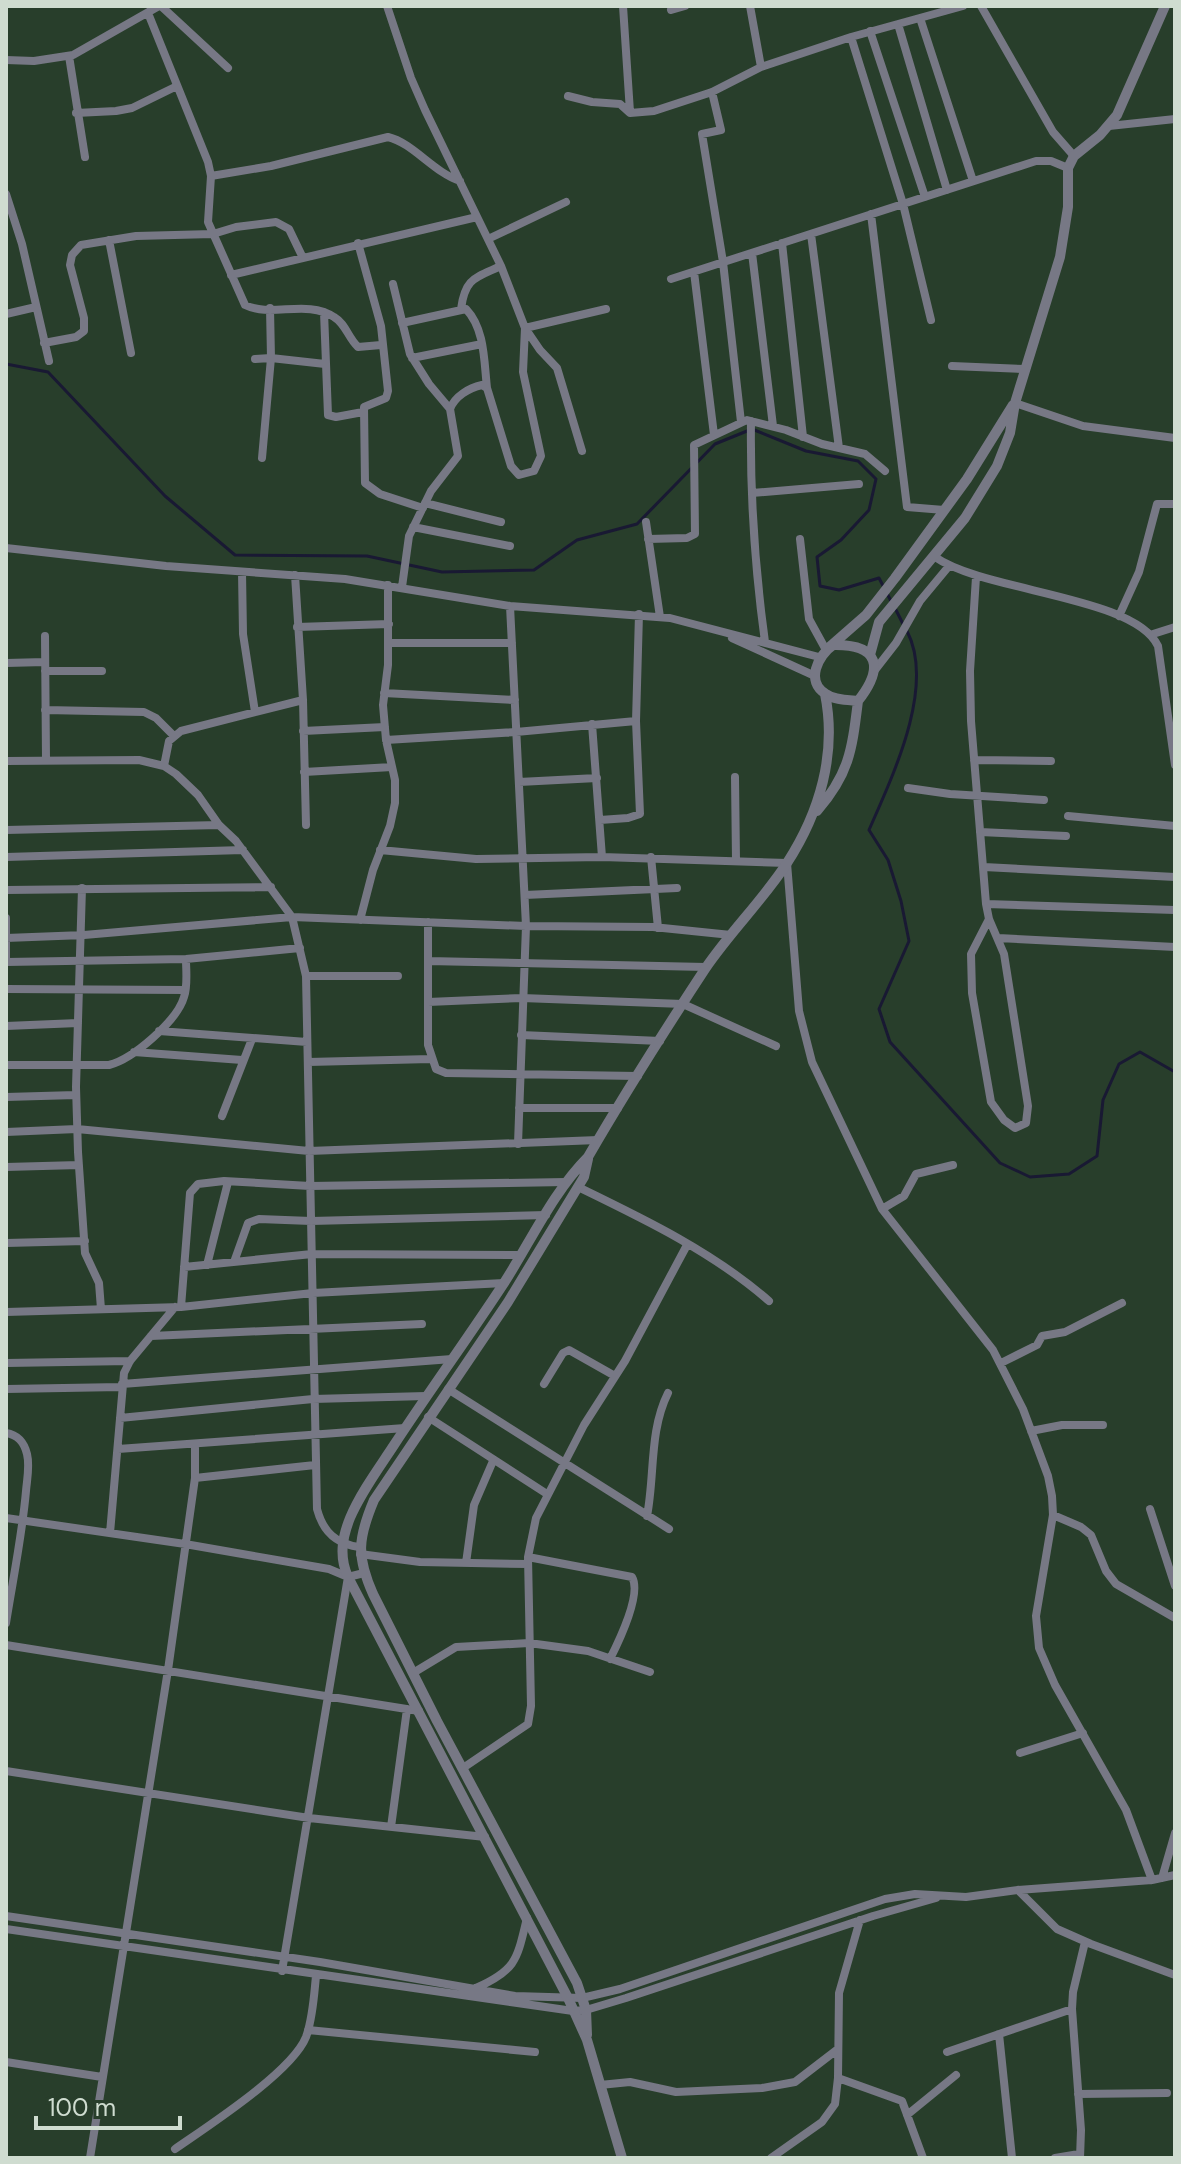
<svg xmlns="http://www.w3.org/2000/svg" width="1181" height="2164" font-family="'DM Sans',sans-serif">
<rect width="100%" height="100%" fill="#283e2b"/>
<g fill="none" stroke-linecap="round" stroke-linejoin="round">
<path stroke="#191933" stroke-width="3" d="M6 364 48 372 165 496 235 555 367 556 442 572 534 570 577 540 637 524 715 444 752 429 806 451 858 461 876 479 869 510 841 540 817 557 820 586 839 590 879 578 892 603
M896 610 903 624
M907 631C936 687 892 777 869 830L888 860 901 901 909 941 879 1009 890 1042 1000 1163 1030 1177 1069 1174 1097 1156 1103 1100 1119 1064 1140 1052 1175 1072"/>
<path stroke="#777885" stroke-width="8" d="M161 6 228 68
M387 6 411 78 425 110 501 266 525 328 540 350 557 368 582 451
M623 6 630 112
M750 6 761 67
M981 6 1053 132 1074 156
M671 10 685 6
M148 13 208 162 211 176 208 222 245 305C271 318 307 299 334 317 346 324 348 338 358 347L381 345
M920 18 973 181
M898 24 947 190
M870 31 925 197
M851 37 903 204 931 320
M69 56 85 157
M6 60 34 61 73 55 159 6
M712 92 721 130 702 134 723 262 741 422
M568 96 592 102 620 104 630 113 654 111 712 92 761 67 851 37 963 6
M76 113 116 111 132 108 177 86
M1109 126 1175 119
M211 176 271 166 388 137C413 143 433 172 460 181
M6 194 22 244 49 361
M871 214 907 507 944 510
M811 234 839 448
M488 239 566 202
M109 240 131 353
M358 243 381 326 388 391 386 398 364 407 365 483 380 494 423 508
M782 243 803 437
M752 253 773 426
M694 272 714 435
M231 275 477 217
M671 279 1036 161H1051L1068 168
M393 284 410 354 429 384 450 409
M461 309C465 278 475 278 501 266
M324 312 328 415 336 417 363 412
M6 314 36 307
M402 323 466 309C485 329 484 361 487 388
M44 343 76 337 84 331V318L70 265 72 255 81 245 136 236 213 234 236 227 276 222 289 229 303 258
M412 358 482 344
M255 359 271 358 325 364
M952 366 1025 369
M1015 403 1083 426 1175 438
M751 421C750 495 755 569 765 642
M262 458 271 358 270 308
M752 493 859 484
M425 503 501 522
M646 522 660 617
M413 527 510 546
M648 539 687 538 695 534 694 445 747 420 786 430 822 444 865 454 885 471
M800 539 809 619 826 650
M6 548 166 566 345 579 510 606 670 618 819 657
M935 557C985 592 1135 596 1158 646L1175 765
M242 572 243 634 255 712
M295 575 303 700 306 825
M976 577 970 671 971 721 986 904 989 919 1004 954 1028 1106 1026 1123 1015 1128 1004 1120 991 1102 972 993 971 954 989 919
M402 587 409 536 431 491 458 456 450 409C455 396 469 388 482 385L487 388 511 466 519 475 534 471 541 456 523 372 525 328 606 309
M510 606 526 926 518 1144
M1119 616 1139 572 1157 504H1175
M297 627 389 624
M1153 634 1175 627
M45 636 46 760
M732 638 815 676
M389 643H512
M6 663 45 662
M875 670 896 643 920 601 949 566
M45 671H102
M384 693 515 700
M45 710 144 712 156 718 174 736
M592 724 602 857
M303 731 385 727
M386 740 516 732 636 721
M974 760 1051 761
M6 761 139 760 164 766 176 774 198 795 219 825 236 841 292 917 306 976 317 1509C323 1532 336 1544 359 1547
M164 766 169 741 181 731 303 700
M304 772 392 767
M735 777 736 861
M519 782 597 778
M908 788 950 794 1044 800
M1068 816 1175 826
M600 820 628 818 640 814 636 721 639 614
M6 830 219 825
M980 832 1066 836
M380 850 476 859 602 857 787 863 799 1011 812 1062 882 1209 993 1350 1023 1409 1048 1476 1052 1496 1053 1515 1036 1616 1039 1648 1055 1685 1126 1810 1152 1880
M6 857 243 850
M651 857 658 928
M984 867 1175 877
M82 888 76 1087 78 1152 85 1253 99 1283 101 1309
M6 890 271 887
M525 895 677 888
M986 904 1175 910
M6 918V960
M360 920 373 870 390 826 395 803V780L386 740 383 705 388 665V585
M428 922V1045L436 1069 446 1073 638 1076
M6 938 84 935 292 917 526 926 653 927 731 935
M998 938 1175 947
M428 961 706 967
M6 962 186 959 300 948
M306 976H398
M6 989 185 990
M428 1002 522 998 683 1004 776 1046
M6 1026 78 1023
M159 1031 307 1042
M521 1035 660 1041
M134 1052 242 1060
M308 1062 431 1059
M6 1065H109C133 1059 177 1021 184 997 188 986 186 971 186 959
M6 1097 76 1095
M519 1108H618
M222 1116 252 1039
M6 1132 77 1129 309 1151 598 1140
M6 1167 79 1165
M578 1187C644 1219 713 1252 769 1301
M882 1209 904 1196 916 1174 953 1165
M6 1243 85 1241
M234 1262 248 1223 259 1219 311 1221 546 1215
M207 1265 228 1182
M184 1267 312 1254 521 1255
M181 1307 190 1193 198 1184 224 1181 310 1186 566 1182
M6 1312 181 1307 313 1293 504 1283
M151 1336 422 1324
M6 1363 130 1361
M1001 1363 1037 1345 1042 1336 1065 1332 1122 1303
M122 1384 452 1359
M544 1384 563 1353 569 1350 615 1376
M6 1389 121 1387
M448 1389 669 1529
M428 1417 547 1494
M120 1418 313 1399 426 1396
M1031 1431 1062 1425H1103
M6 1433C18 1435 24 1442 27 1454 30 1466 27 1479 26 1491 22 1536 13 1579 6 1623
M118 1449 405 1428
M195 1478 315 1465
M1150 1509 1175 1586
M1053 1515 1081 1527 1091 1535 1106 1571 1116 1584 1175 1618
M647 1516C655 1475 649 1431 668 1393
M6 1518 185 1544 329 1569 348 1577 364 1573
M110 1533 124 1373 130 1361 175 1307
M360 1554 420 1562 528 1564
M528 1557 632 1577C642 1594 619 1641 610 1659
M466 1563 474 1505 493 1461
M6 1645 419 1711
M413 1673 456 1647 529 1643 588 1651 650 1672
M1020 1753 1083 1733
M463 1768 528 1724 531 1706 528 1557 536 1518 584 1425 625 1361 687 1245
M6 1771 309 1818 485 1837
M391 1827 407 1709
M1162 1878 1175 1833
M1018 1890 1057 1929 1091 1944 1175 1975
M6 1916 320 1962 515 1996 582 1998 620 1989 885 1899 915 1894 966 1897 1018 1890 1152 1880 1175 1875
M6 1929 573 2011 586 2010 626 1998 873 1916 936 1898
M282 1971 348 1577
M476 1988C517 1970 517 1959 527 1918
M308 2030 535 2052
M999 2034 1012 2158
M947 2052 1072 2009
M6 2062 102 2077
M838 2078 902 2101 923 2158
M600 2085 630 2082 676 2092 762 2088 795 2082 838 2049
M1078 2094 1167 2093
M907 2115 956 2075
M175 2149C208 2126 292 2072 306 2037 313 2018 314 1995 316 1976
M90 2158 168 1670 195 1478V1444
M771 2158 822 2122 835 2104 838 2078 839 1993 860 1920
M1055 2158 1079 2154
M1080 2158 1081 2130 1072 2009 1073 1992 1085 1942"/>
<path stroke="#777885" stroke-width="10" d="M833 645C880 644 884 668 858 701 848 700 834 700 826 694 805 682 818 655 833 645Z
M826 650 866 615 895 578 967 479 1013 405
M870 655 879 622 965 518 997 466 1010 433 1015 403 1060 257 1068 207V168L1074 156 1100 135 1117 115 1165 6
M817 811C850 773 852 749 858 701
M587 2035 586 2010 577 1983 437 1721 373 1594C356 1556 358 1538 374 1500L508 1302 584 1177 588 1159
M622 2158 587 2040 568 1998 348 1577C339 1557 342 1538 350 1518 361 1492 379 1468 394 1445 430 1390 468 1338 504 1283 531 1241 553 1192 588 1157 625 1093 665 1030 705 969 730 932 763 900 787 863 820 812 837 753 825 694"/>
</g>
<rect width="1181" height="2164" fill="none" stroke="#cfdcd0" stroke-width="16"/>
<path d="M36 2116v12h144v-12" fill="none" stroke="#cfdcd0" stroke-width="4"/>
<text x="48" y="2116" font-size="24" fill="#cfdcd0" stroke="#283e2b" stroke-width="6" paint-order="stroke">100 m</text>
</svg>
